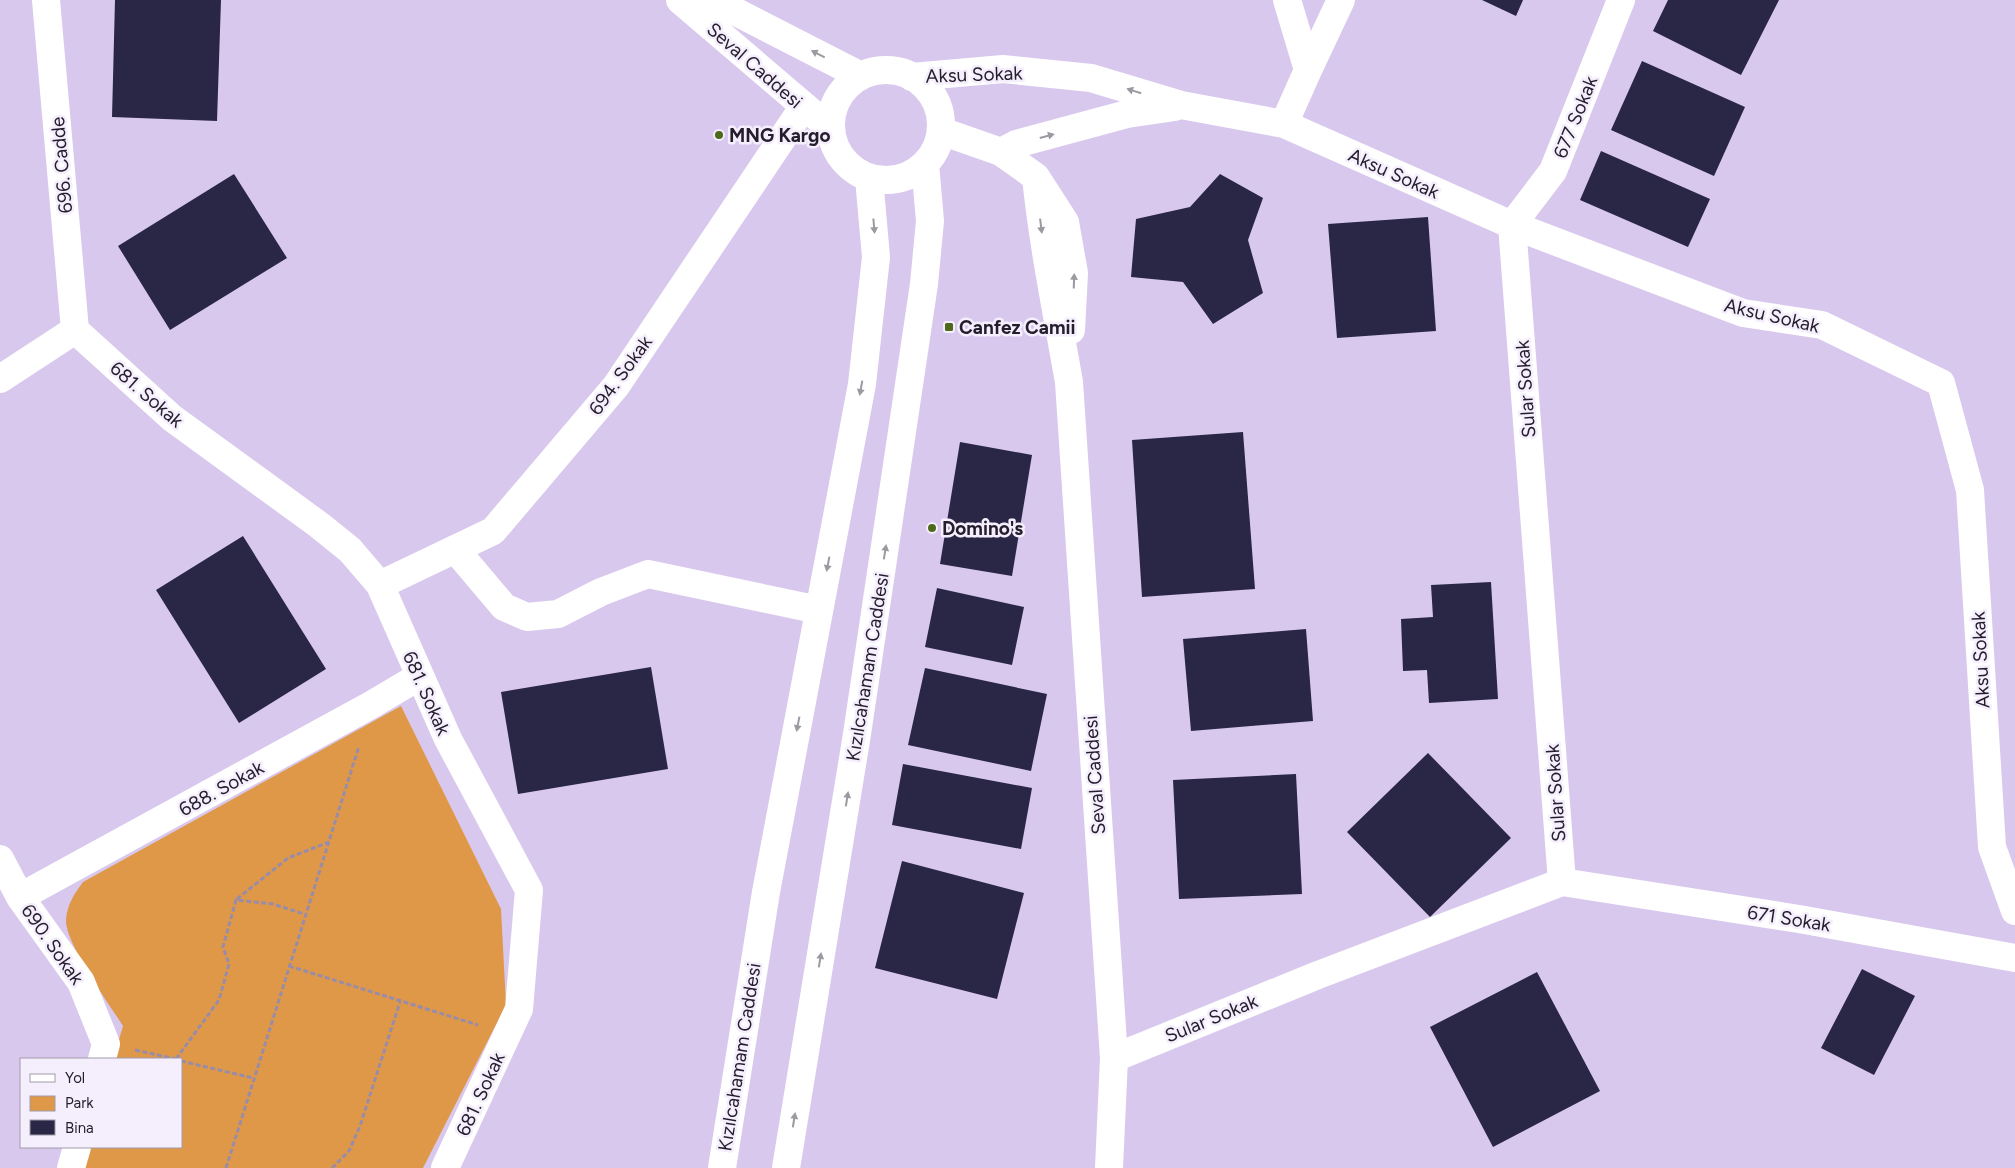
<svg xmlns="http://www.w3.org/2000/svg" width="2015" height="1168" font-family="Figtree,sans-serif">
<rect width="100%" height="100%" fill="#d9c8ed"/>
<path fill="#df9848" d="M401 706 501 909 506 1005 423 1168H85L90 1147H181V1059H113L123 1026C109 1004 65 943 66 920 67 905 74 894 83 882Z"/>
<path fill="#292745" d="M115 0H221L217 121 112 117Z
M1482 0H1523L1516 16Z
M1668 0H1779L1741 75 1653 31Z
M1642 61 1745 107 1714 176 1611 130Z
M1601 151 1710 199 1688 247 1580 200Z
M234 174 287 258 170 330 118 246Z
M1220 174 1263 198 1248 240 1263 293 1213 324 1183 282 1131 277 1136 219 1190 207Z
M1428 217 1436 331 1337 338 1328 224Z
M1243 432 1255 589 1142 597 1132 440Z
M960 442 1032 455 1012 576 940 564Z
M243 536 326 669 239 723 156 590Z
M1491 582 1498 699 1429 703 1427 670 1403 671 1401 619 1433 617 1431 585Z
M937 588 1024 607 1012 665 925 647Z
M1306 629 1313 721 1191 731 1183 639Z
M651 667 668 769 518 794 501 692Z
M925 668 1047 694 1031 771 908 745Z
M1428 753 1511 838 1430 917 1347 832Z
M903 764 1032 788 1021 849 892 825Z
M1296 774 1302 894 1179 899 1173 780Z
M902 861 1024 893 997 999 875 968Z
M1862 969 1915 996 1874 1075 1821 1048Z
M1537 972 1600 1091 1493 1147 1430 1027Z"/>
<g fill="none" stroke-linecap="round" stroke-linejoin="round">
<path stroke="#998ca9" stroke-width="3" stroke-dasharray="5 2.5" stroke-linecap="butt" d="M237 899 288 858 329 842
M289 966 478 1025
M135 1050 176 1059
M176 1059 219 1000 229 964 223 947 236 900 273 904 307 915
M181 1061 253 1078
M226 1168 359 746
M332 1168 349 1151 360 1126 400 1002"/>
<path stroke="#fff" stroke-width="28" d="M46 0 75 330
M1308 70 1341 0
M912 77 1003 69 1091 78 1181 105 1284 124 1512 225 1743 313 1822 325 1941 383 1970 490 1992 847 2015 911
M1284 124 1308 70 1287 0
M1001 152 1016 144 1127 114 1175 107
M1512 225 1562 882
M1512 225 1553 171 1621 0
M75 330 172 418 319 525 350 550 380 585 448 739 529 890 519 1009 445 1168
M0 379 75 330
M455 549 504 607 527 617 558 614 601 592 648 574 819 610
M380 585 493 531 616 386 804 106
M0 859 20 897 81 982 106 1044 102 1059
M20 897 371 705 420 676
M1114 1058 1318 975 1562 882 1799 919 2015 958
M71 1168 77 1147"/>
<path stroke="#fff" stroke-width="28" d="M680 0 831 129
M713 0 861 76
M831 125a55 55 0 1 1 110 0a55 55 0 1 1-110 0Z
M941 131 1001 152 1036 177 1065 222 1074 273 1071 330
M1036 177C1043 246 1057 314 1069 382L1114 1058 1109 1168
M722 1168 766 892 862 384 876 257 869 178
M786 1168 857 734 924 284 930 221 925 164"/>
</g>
<defs><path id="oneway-solid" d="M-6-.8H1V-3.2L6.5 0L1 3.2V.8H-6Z" transform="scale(1.25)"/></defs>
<g fill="#9c99a0">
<use href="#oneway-solid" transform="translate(818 54) rotate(-153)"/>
<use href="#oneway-solid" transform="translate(1134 91) rotate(-163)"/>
<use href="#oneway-solid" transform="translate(1047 136) rotate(-15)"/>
<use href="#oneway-solid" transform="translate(874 226) rotate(85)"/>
<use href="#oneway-solid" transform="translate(1041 226) rotate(83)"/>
<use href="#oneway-solid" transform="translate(1074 281) rotate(-88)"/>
<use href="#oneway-solid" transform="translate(861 388) rotate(100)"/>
<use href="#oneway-solid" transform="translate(885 552) rotate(-81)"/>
<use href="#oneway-solid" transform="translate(828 564) rotate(101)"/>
<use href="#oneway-solid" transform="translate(798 724) rotate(101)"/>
<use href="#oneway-solid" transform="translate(847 799) rotate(-81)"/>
<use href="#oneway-solid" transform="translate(820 960) rotate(-81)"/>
<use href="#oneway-solid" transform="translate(794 1120) rotate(-81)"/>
</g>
<g fill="#4f691b" stroke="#f5eefd" stroke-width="2">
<circle cx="719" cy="135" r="5"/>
<rect x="944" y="322" width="10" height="10" rx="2.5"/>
<circle cx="932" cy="528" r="5"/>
</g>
<g text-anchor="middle" stroke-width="5" stroke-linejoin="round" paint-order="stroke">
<g font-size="19" fill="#241d2b" stroke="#f5eefd">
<text transform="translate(755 65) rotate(41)" y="7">Seval Caddesi</text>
<text transform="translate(974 74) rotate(-2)" y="7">Aksu Sokak</text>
<text transform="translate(1575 117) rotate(-68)" y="7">677 Sokak</text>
<text transform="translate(61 165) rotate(-95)" y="7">696. Cadde</text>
<text transform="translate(1394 173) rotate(24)" y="7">Aksu Sokak</text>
<text transform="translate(1772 315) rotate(13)" y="7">Aksu Sokak</text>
<text transform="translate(620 375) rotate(-54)" y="7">694. Sokak</text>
<text transform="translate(1525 389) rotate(-94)" y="7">Sular Sokak</text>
<text transform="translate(147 394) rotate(41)" y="7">681. Sokak</text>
<text transform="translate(1980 660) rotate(-93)" y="7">Aksu Sokak</text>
<text transform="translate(867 667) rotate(-81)" y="7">Kızılcahamam Caddesi</text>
<text transform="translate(427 693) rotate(66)" y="7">681. Sokak</text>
<text transform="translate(1094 775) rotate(-94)" y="7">Seval Caddesi</text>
<text transform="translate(221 788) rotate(-29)" y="7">688. Sokak</text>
<text transform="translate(1555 793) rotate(-94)" y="7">Sular Sokak</text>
<text transform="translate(1789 918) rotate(9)" y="7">671 Sokak</text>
<text transform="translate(53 944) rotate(55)" y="7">690. Sokak</text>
<text transform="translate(1211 1018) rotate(-22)" y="7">Sular Sokak</text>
<text transform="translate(739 1057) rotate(-81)" y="7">Kızılcahamam Caddesi</text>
<text transform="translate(480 1094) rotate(-65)" y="7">681. Sokak</text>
</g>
<g font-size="19" font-weight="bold" fill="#241d2b" stroke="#f5eefd" text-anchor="start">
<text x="729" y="142">MNG Kargo</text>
<text x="959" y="334">Canfez Camii</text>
<text x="942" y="535">Domino's</text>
</g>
</g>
<rect x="20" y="1058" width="162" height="90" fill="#f5eefd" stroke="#a19aa9"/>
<rect x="30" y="1074" width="25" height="8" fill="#ffffff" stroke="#a19aa9"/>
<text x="65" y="1083" font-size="15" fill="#241d2b">Yol</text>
<rect x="30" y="1096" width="25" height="15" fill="#df9848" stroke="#a19aa9"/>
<text x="65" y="1108" font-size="15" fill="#241d2b">Park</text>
<rect x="30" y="1120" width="25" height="15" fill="#292745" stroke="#a19aa9"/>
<text x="65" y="1133" font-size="15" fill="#241d2b">Bina</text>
</svg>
